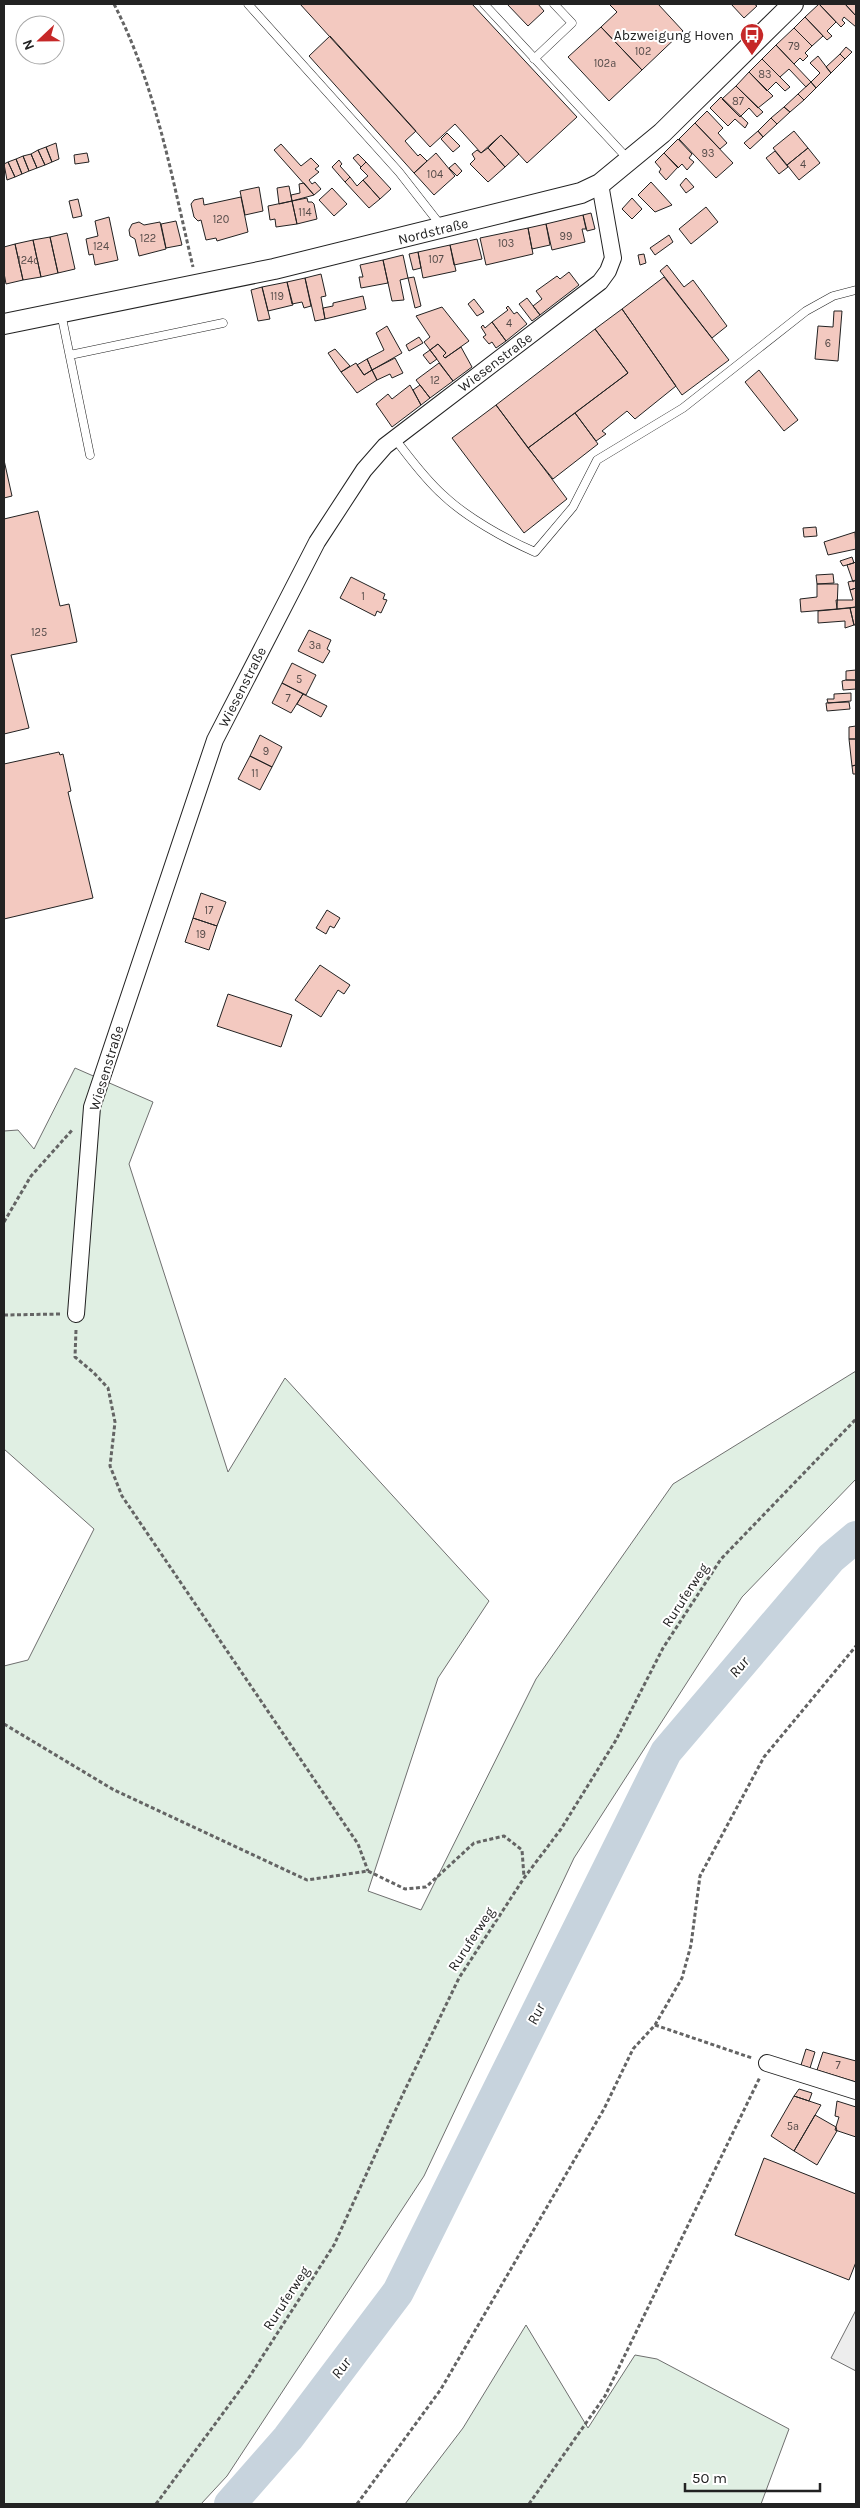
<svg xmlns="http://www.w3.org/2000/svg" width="860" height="2508" font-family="Karla,sans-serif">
<rect width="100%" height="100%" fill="#fff"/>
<path fill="#e0efe3" stroke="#6f6f6f" d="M75 1068 153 1102 129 1164 228 1472 285 1378 489 1601 438 1678 368 1891 421 1910 536 1679 673 1484 856 1371V1479L742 1597 574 1858 424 2176 227 2476 201 2504H4V1666L28 1660 94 1529 4 1449V1131L18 1130 34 1149Z
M526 2325 588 2428 635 2355 657 2359 789 2429 761 2504H405L463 2428Z"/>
<path fill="#ededed" stroke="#6f6f6f" d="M856 2310V2371L831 2358Z"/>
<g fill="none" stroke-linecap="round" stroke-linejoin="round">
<path stroke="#c7d3dd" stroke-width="32" d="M230 2504 288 2438 398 2292 666 1752 831 1558 856 1537"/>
</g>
<path fill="#f3c9c0" stroke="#222" d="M300 4H472L577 117 527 163 501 135 481 153 455 124 430 147Z
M507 4H538L544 11 528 26Z
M609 4H658L683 31 642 70 601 27 617 12Z
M731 4H754L757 6 744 18Z
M819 4H845L856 16V27L844 17 842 20 845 23 841 27Z
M819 4 836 22 827 31 832 36 827 40 805 17Z
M845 4H856V16Z
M805 17 823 36 812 46 794 28Z
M601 27 642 70 609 101 568 57Z
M794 28 812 46 805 53 808 56 803 61 800 58 794 64 776 45Z
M330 36 416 131 405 141 418 156 420 154 427 161 414 173 309 56Z
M776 45 811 82 806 87 789 69 780 77 762 59Z
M846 47 852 52 845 59 840 54Z
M840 54 845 59 831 73 826 67Z
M818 56 831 73 816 88 811 82 820 73 810 63Z
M762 59 790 87 785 91 776 82 767 91 749 72Z
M749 72 773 96 758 108 736 86Z
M811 82 816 88 804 100 798 94Z
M736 86 763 112 757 117 749 108 740 117 722 99Z
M798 94 804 100 790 112 784 107Z
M721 97 748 123 745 128 735 119 728 126 710 108Z
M784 107 790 112 777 124 771 118Z
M707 111 723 128 718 133 727 143 720 149 695 123Z
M771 118 777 124 763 137 758 131Z
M695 123 733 163 716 178 679 139Z
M758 131 763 137 750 149 744 143Z
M794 131 808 148 787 165 773 148Z
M447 133 460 146 453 152 441 139Z
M501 135 519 154 505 167 488 148Z
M678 139 692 154 689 158 694 162 687 170 682 164 678 168 664 153Z
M56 143 59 159 52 162 46 147Z
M281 144 301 166 311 158 319 166 315 169 319 172 309 180 312 184 315 182 321 189 314 195 274 150Z
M46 147 52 162 45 165 38 150Z
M488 148 505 167 488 182 470 164 475 159 472 154 477 150 481 153Z
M808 148 820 163 799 180 787 165Z
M38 150 45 165 37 168 31 154Z
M775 151 788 167 779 174 766 158Z
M87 153 89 162 75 164 74 155Z
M436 153 455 176 434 195 414 173Z
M664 153 678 167 666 180 659 172 661 169 655 162Z
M31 154 37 168 29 171 23 156Z
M358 154 366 162 361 167 353 158Z
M23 156 29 171 22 174 16 159Z
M16 159 22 174 15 177 8 162Z
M339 160 342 164 340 166 350 177 345 182 332 167Z
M8 162 15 177 7 180 4 164Z
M366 162 391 189 380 199 363 180 368 176 360 168Z
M455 163 462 171 457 176 449 168Z
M350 177 357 186 363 180 380 199 369 208 345 182Z
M686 178 694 187 686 193 680 185Z
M651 182 672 205 655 212 638 195Z
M304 183 314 195 292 201 291 195 300 193 299 184Z
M289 186 292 201 279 204 277 188Z
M259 187 263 211 245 215 240 191Z
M332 188 347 204 334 216 319 200Z
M241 197 248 232 217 241 216 238 206 240 201 220 198 221 194 217 191 204 194 200 203 198 204 205Z
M307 198 308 202H312L314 204 317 219 297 224 292 201Z
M632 198 642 209 632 219 622 209Z
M78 199 82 216 73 218 69 201Z
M292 201 297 224 276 227 275 219 270 220 268 206Z
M706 207 718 222 691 244 679 229Z
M591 213 595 229 587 231 583 215Z
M583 215 586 229H582L585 242 552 250 546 224Z
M109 217 118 260 95 265 93 254 89 255 86 239 98 236 95 221Z
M176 221 182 245 166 248 161 224Z
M139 222 144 225 160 222 166 249 139 256 135 239 130 236 129 230 132 224Z
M546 224 550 245 532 249 528 228Z
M528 228 533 254 486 265 480 238Z
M67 233 75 269 58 273 50 237Z
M669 235 673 242 655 255 650 248Z
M50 237 58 273 41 277 33 240Z
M477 239 482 259 454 265 450 245Z
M33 240 41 277 23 280 15 244Z
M15 244 23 280 6 284 4 273V247Z
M450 245 456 271 423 278 418 252Z
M418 252 421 268 413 270 409 254Z
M644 254 646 263 640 265 638 255Z
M403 255 408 278 400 280 404 300 392 301 383 260Z
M383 260 388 283 361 288 359 277H363L360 265Z
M667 265 684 287 693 280 727 326 712 338 660 271Z
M569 272 579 285 540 315 533 306 542 299 536 291 557 276 560 279Z
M321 274 326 296 321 297 325 319 315 321 305 278Z
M414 277 421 306 415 308 408 278Z
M664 277 729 360 682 395 622 309Z
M305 278 311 306 304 308 302 302 292 304 287 282Z
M287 282 293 305 268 311 262 287Z
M262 287 270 319 258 321 251 290Z
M363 296 366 309 325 319 323 308 333 306V303Z
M527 298 540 315 532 321 519 304Z
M474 299 484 312 477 316 468 304Z
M508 306 514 314 517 312 527 324 506 341 492 322 508 310 506 308Z
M442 307 469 341 445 358 443 356 446 353 438 344 430 350 424 342 430 337 416 316Z
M622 309 676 386 635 419 627 411 602 431 606 434 596 441 575 413 628 373 595 329Z
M834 311H842L838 361 815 359 818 326 833 327Z
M492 322 506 341 496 348 492 342 489 344 483 337 486 335 481 327 483 325 485 328Z
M387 326 402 353 372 370 367 359 384 350 376 333Z
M595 329 628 373 528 448 496 405Z
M419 337 423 343 409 351 406 345Z
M438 344 446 353 443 356 445 358 461 347 472 367 453 381 430 350Z
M335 349 350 366 341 372 328 353Z
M430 350 437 359 430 364 423 355Z
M395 358 403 373 392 378 390 374 377 380 372 370Z
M367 359 372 370 364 375 357 365Z
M356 363 364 375 372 370 377 380 357 393 341 372Z
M439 363 453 381 430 398 416 380Z
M759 370 798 420 784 431 745 382Z
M410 385 421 405 392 427 376 404 388 394 392 399Z
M420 385 430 398 421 405 413 390Z
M496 405 567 499 524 533 452 438Z
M575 413 598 444 553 479 528 448Z
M4 460 12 496 4 498Z
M38 511 60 606 69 604 77 642 11 655 29 728 4 734V519Z
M816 527 817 536 804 537 803 528Z
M855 532 856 549 828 555 824 542Z
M852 557 854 563 843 566 840 561Z
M856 562V580L853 582 847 565Z
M833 574 834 583 817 584 816 575Z
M351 577 385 594 383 599 387 600 381 613 377 611 375 616 340 598Z
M856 580V588L850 590 848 582Z
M817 584H838L837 609 801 612 800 599 817 597Z
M856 588V607L837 609 836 600H853L850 590Z
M856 607V625H854L850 608Z
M850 608 854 625 845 628V621L818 623V611Z
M309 630 331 640 327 649 330 651 323 663 298 651Z
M292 663 316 675 306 695 282 683Z
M856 670V680H846V671Z
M846 680H856V689L843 690 842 681Z
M282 683 303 694 291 713 272 703Z
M851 693V701L828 703 827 699H834V694Z
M303 694 327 706 321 717 297 704Z
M849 702 850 709 827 711 826 703Z
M856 726V739H849V727Z
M260 735 282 747 272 767 250 756Z
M849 739H856V765L852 766Z
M59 752 60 755 63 754 71 791 68 792 93 898 4 919V764Z
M250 756 272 767 260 790 238 779Z
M856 765V774H853L852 766Z
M201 893 226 902 217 926 193 918Z
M327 910 340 918 334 928 330 926 326 934 316 928Z
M193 918 217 926 209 950 185 942Z
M320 965 350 985 344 994 338 990 321 1017 295 1000Z
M228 994 292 1015 281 1047 217 1026Z
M806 2049 815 2052 810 2068 801 2065Z
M823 2052 856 2061V2082L817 2070Z
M799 2089 812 2093 809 2101 794 2096Z
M794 2096 821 2105 794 2151 771 2136Z
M837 2101 856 2107V2137L835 2130 839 2117 835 2116Z
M815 2115 836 2127 837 2131 817 2165 794 2151Z
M764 2158 856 2194V2262L849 2280 735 2235Z"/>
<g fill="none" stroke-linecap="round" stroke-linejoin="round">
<g stroke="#222" stroke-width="9">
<path id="service" d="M248 4 399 172 442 227
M484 4 628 159
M534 59 572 23 554 4
M61 313 90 455
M70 355 223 323
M395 439C410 458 424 478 443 495 466 517 505 539 535 552L573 507 597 460 683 408 806 311 833 296 856 290"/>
</g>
<g stroke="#222" stroke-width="18">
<path id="minor" d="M76 1314 92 1107 215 740 317 542 364 470 385 446 600 282 608 271 613 258 600 184
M767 2063 856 2091"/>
</g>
<g stroke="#222" stroke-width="22">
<path id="tertiary" d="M4 324 274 269 581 193 600 184 662 133 793 4"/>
</g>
<path stroke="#646464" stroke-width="3" stroke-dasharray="4 2.5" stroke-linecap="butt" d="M114 4C156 86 172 178 193 267
M4 1222 31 1176 73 1129
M4 1315 61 1314
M76 1330 75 1357 93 1372 108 1388 115 1422 110 1466 122 1496 358 1844 368 1871
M4 1724 114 1790 307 1880 368 1871 405 1889 426 1887 474 1843 504 1836 522 1850 524 1877
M655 2025 752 2058
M156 2504 246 2382 334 2245 402 2096 459 1978 524 1878 561 1829 616 1740 663 1648 721 1559 856 1419
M357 2504 441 2389 604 2109 633 2049 655 2025 682 1978 691 1945 700 1876 764 1757 856 1646
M529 2504 605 2396 760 2077"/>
<use href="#service" stroke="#fff" stroke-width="8"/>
<use href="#minor" stroke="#fff" stroke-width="16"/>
<use href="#tertiary" stroke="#fff" stroke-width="20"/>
</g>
<defs>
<g id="bus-pin" transform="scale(1.25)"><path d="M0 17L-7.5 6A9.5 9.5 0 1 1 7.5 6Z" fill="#c62828" stroke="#fff"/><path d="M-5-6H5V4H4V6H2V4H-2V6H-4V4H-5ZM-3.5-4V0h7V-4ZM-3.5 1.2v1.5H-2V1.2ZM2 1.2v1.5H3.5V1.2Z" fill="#fff"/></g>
</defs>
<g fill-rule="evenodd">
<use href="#bus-pin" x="752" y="35"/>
</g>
<g text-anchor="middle" stroke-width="4" stroke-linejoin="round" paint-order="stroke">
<g font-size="11" fill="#564c4a">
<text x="794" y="50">79</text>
<text x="643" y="55">102</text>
<text x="605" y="67">102a</text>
<text x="765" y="78">83</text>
<text x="738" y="105">87</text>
<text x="708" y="157">93</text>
<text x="803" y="168">4</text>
<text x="435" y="178">104</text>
<text x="305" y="216">114</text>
<text x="221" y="223">120</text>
<text x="566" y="240">99</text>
<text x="148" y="242">122</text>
<text x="506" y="247">103</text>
<text x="101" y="250">124</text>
<text x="436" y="263">107</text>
<text x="28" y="264">124c</text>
<text x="277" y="300">119</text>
<text x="509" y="327">4</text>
<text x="828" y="347">6</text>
<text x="435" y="384">12</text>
<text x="363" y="600">1</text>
<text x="39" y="636">125</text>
<text x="315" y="649">3a</text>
<text x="299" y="683">5</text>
<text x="288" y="702">7</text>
<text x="266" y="755">9</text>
<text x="255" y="777">11</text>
<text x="209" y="914">17</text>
<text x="201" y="938">19</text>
<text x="838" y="2069">7</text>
<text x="793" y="2130">5a</text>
</g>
<g font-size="14" fill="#222" stroke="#fff" text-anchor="end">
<text x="734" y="40">Abzweigung Hoven</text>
</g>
<g font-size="14" fill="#222" stroke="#fff">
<text transform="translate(433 231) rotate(-14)" y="5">Nordstraße</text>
<text transform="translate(495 362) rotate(-37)" y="5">Wiesenstraße</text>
<text transform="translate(242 687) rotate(-63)" y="5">Wiesenstraße</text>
<text transform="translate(106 1068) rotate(-73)" y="5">Wiesenstraße</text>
<text transform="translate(685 1595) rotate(-57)" y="5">Ruruferweg</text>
<text transform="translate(471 1939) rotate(-57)" y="5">Ruruferweg</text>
<text transform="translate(286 2298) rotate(-57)" y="5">Ruruferweg</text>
</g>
<g font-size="15" font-style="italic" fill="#222" stroke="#fff">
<text transform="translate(739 1667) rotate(-49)" y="5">Rur</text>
<text transform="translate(536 2014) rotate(-64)" y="5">Rur</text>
<text transform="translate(341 2368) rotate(-53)" y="5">Rur</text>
</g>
</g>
<rect width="860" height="2508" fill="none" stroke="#222222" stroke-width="10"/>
<g transform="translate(40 40) rotate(248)"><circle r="24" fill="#ffffff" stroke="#a7a7a7"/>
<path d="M0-4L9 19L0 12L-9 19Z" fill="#c62828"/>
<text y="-8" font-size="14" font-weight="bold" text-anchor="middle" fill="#222222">N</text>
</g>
<path d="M685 2483v8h135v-8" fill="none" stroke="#222222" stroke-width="2.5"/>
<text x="692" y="2483" font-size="15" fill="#222222" stroke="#ffffff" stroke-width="4" paint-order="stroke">50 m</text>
</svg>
